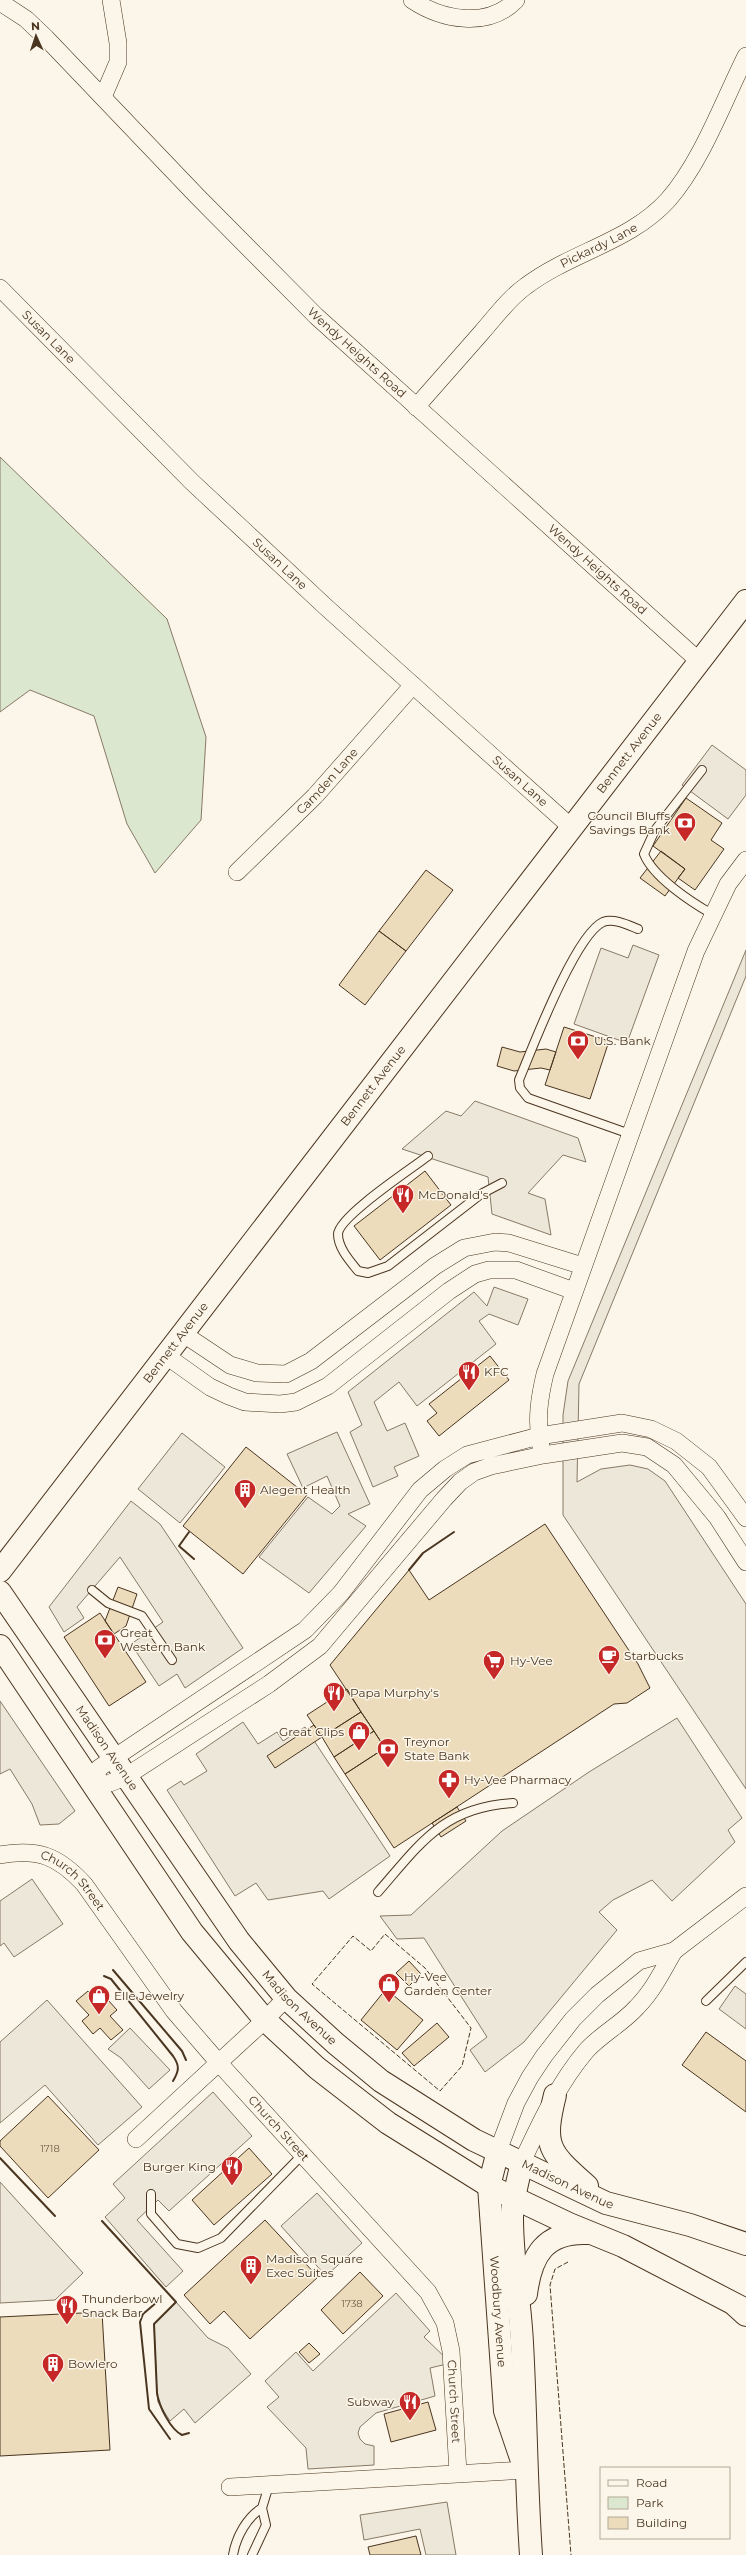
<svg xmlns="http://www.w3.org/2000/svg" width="746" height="2555" font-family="Montserrat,sans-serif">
<rect width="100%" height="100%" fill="#fbf6e9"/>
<path fill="#dce7d0" stroke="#887966" d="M0 457 167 619 206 737 201 820 155 873 127 824 94 716 30 690 0 712Z"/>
<path fill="#ede7d9" stroke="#887966" d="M712 745 746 770V795L728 819 682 785Z
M633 945 659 955 627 1043 574 1024 601 948 628 958Z
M746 950V976L579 1384 577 1482 601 1469 630 1465 648 1469 665 1481 746 1604V1789L563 1515V1415L568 1381Z
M475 1101 578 1138 586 1162 563 1155 528 1193 545 1199 551 1235 492 1214 488 1177 402 1149 446 1111 461 1116Z
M494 1287 528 1299 518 1325 489 1314 479 1321 496 1344 417 1406 399 1382 374 1402 387 1431 405 1423 419 1456 394 1467 398 1476 373 1487 350 1432 362 1425 348 1392 474 1292 487 1306Z
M337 1432 370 1504 348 1514 366 1526 309 1593 259 1557 308 1497 332 1514 340 1506 327 1476 303 1488 287 1454Z
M182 1433 225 1467 180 1523 138 1489Z
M131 1501 160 1524 243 1648 185 1688 177 1674 159 1686 131 1644 163 1622 120 1557 77 1607 84 1618 64 1632 49 1607Z
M0 1701 75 1811 59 1824 40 1825 32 1804 10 1769 0 1774Z
M677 1718 742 1818 728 1830 735 1842 672 1901 652 1880 613 1900 599 1912 617 1930 524 2042 485 2072 470 2050 487 2037 424 1938 397 1939 380 1916 411 1915 502 1831 589 1772Z
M243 1722 258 1744 277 1732 283 1741 305 1727 390 1856 329 1899 323 1891 268 1900 256 1883 235 1896 167 1790 181 1781 184 1785 207 1771 196 1754Z
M32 1879 63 1924 14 1957 4 1943 0 1946V1901Z
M735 1986 746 1994V2029L719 2009Z
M47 2000 142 2107 98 2145 45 2085 0 2123V2042Z
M130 2028 170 2070 149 2089 121 2058 108 2049Z
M213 2092 252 2136 169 2211 158 2200 137 2220 183 2271 166 2287 105 2217 125 2198 113 2184Z
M0 2182 83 2273 55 2300 0 2303Z
M317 2193 362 2243 326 2276 281 2226Z
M396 2293 430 2331 424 2337 451 2363 430 2368 435 2396 376 2413 360 2427 358 2433 360 2439 365 2444 374 2446V2465L308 2469 306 2448 267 2407 279 2397 265 2381 296 2352 313 2371Z
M176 2302 208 2338 228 2348 251 2374 195 2423 184 2409 170 2421 158 2402 157 2393 154 2324Z
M447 2502 456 2555H426L420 2529 364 2540 360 2515Z"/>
<path fill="#ecdcbc" stroke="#4a3520" d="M686 798 722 823 711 840 724 849 695 890 678 878 685 869 653 846Z
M661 851 685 869 665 896 640 878Z
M426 870 453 890 406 951 379 931Z
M379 931 406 951 365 1005 339 985Z
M564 1027 609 1041 590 1099 545 1085Z
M502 1047 520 1052 546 1049 556 1052 550 1070 541 1068 514 1071 497 1066Z
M425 1171 451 1205 380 1260 354 1226Z
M490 1356 509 1380 439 1436 427 1421 437 1413 429 1404Z
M246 1447 307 1495 243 1574 183 1526Z
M545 1524 638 1664 650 1688 627 1703 614 1704 394 1848 345 1774 385 1748 330 1665 409 1570 429 1600Z
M118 1587 137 1594 126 1626 114 1634 105 1621Z
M100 1613 146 1682 109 1706 64 1637Z
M347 1689 361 1712 322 1737 307 1715Z
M361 1712 374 1731 334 1757 322 1737Z
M314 1725 322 1737 275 1768 267 1756Z
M374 1731 385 1748 345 1774 334 1757Z
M457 1807 466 1821 441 1837 432 1823Z
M409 1961 421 1974 409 1986 396 1973Z
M386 1989 423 2020 397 2050 361 2020Z
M88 1991 101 2005 108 2000 117 2010 110 2016 123 2030 111 2040 100 2028 93 2034 82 2021 89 2015 76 2001Z
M437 2023 449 2037 414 2066 402 2053Z
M706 2032 746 2061V2112L682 2065Z
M48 2096 99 2150 48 2198 0 2146V2141Z
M249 2148 272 2174 214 2225 192 2200Z
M265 2220 318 2277 250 2339 224 2311 210 2324 184 2295Z
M360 2272 383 2296 343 2334 321 2310Z
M102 2312 110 2450 0 2456V2317Z
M309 2343 320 2354 309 2363 299 2352Z
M428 2402 436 2430 391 2442 384 2414Z
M416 2536 421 2555H370L368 2547Z"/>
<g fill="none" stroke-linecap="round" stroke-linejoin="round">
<g stroke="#4a3520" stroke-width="10">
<path id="lane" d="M702 770 655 830 644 854C653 877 691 902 712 914
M630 1134 528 1098 520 1088 519 1080C532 1049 575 935 603 922 614 918 628 925 638 929
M428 1156C411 1169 339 1216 338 1234 338 1248 350 1261 358 1271L368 1273 388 1266 481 1194 502 1183
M92 1590 108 1603 142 1616 172 1660
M378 1892C420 1844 443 1807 513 1803
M706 2001 746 1962
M151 2194V2214L177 2244 198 2248 221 2238 303 2154
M262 2508 269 2485
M233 2555C236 2537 247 2517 262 2508L266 2525 252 2555"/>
</g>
<g stroke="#4a3520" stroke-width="18">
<g id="street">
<path d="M412 0C442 20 488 29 516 0"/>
<path id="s1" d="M0 2 26 19 46 38 197 196 316 316 699 661"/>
<path d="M103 97 118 62V43L111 0"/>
<path id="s2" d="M0 288 192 482 327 608 571 827"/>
<path id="s3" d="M416 407C438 382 460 357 482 332 496 316 509 298 526 286 571 252 630 242 668 200 702 161 723 102 746 56"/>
<path id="s4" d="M237 872 315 796 413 685"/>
<path d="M182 1333 230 1365 257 1373 286 1374 311 1361 435 1266 464 1248 495 1242 509 1243 583 1266"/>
<path d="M165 1355 210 1387 229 1396 245 1402 280 1404 296 1402 328 1386 449 1291 475 1274 489 1270H516L574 1291"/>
<path d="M541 1447C536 1421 539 1399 545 1374L696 951 728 884 746 860"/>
<path d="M746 1518 709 1467 676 1441 651 1429 622 1423 539 1436 467 1455 445 1469 420 1490 341 1593 305 1630 99 1768 93 1786 110 1783 125 1777 269 1684 320 1646 444 1499 460 1482 474 1472 491 1466 543 1455 622 1443 647 1447 674 1465 717 1517 746 1562"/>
<path id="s5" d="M0 1855C38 1848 58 1856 84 1884L174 2011 218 2062 428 2292 445 2323 451 2351 458 2473"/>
<path d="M136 2139 265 2020 286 1998"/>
<path d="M498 2151 516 2103 530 2077 544 2056 573 2019 597 1995 639 1961 674 1951 746 1896"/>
<path d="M522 2162C540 2124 558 2084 586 2051 601 2034 622 2024 637 2007 653 1991 663 1970 674 1951"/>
<path d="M230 2487 525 2470"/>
</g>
</g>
<g stroke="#4a3520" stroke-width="24">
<g id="secondary">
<path id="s6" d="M0 1571 746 601"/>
<path id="s7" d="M0 1592 239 1941 286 1998 335 2043 381 2081 474 2140 606 2203 690 2225 746 2244"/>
<path d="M0 1646 192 1932 265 2020 317 2068 388 2123 489 2186 569 2224 623 2246 746 2310"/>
<path d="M555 2095C542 2147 549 2152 587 2186"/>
<path id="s8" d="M498 2151 489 2186 505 2411 522 2461"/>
<path d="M522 2162C518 2181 512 2200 512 2219 512 2260 520 2302 522 2343 526 2414 526 2484 531 2555"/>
<path d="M526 2294C531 2255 545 2231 588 2233"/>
</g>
</g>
<g stroke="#4a3520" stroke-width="24">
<path id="highway" d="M735 2305 746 2315"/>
</g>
<use href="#lane" stroke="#fbf6e9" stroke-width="8"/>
<use href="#street" stroke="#fbf6e9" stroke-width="17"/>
<use href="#secondary" stroke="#fbf6e9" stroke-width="22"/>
<use href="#highway" stroke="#fbf6e9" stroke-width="22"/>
<path stroke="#4a3520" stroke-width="1" stroke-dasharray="5 2" stroke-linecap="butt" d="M385 1934 425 1968 471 2028 462 2066 440 2091 312 1984 353 1936 371 1951Z
M568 2262 555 2269 550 2285 571 2555"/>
<path stroke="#4a3520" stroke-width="2" d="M189 1532 179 1546 194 1559
M409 1570 423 1553 454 1532
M113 1970 182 2051 186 2060
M104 1976 111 1979 173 2056C180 2066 179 2071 173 2081
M0 2158 55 2216
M102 2221 176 2302 154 2324 157 2393C159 2406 170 2429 182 2435L189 2433
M157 2302 143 2314 140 2322 149 2409 170 2439"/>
</g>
<defs>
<g id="bank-pin" transform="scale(1.15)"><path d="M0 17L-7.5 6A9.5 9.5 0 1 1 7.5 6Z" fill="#c62828" stroke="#fbf6e9"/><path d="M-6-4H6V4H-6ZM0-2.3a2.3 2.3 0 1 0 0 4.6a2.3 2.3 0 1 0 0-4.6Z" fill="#fff"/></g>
<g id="restaurant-pin" transform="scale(1.15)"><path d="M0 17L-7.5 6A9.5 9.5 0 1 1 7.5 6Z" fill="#c62828" stroke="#fbf6e9"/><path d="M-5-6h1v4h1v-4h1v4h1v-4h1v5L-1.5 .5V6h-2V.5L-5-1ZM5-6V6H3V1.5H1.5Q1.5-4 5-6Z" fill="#fff"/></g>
<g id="building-pin" transform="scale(1.15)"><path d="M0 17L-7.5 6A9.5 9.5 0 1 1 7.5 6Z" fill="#c62828" stroke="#fbf6e9"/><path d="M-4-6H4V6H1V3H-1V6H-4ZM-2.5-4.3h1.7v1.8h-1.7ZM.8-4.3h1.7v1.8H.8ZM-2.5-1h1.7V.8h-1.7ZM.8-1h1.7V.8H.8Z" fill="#fff"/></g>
<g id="cafe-pin" transform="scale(1.15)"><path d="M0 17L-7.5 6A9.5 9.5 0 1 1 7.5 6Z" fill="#c62828" stroke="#fbf6e9"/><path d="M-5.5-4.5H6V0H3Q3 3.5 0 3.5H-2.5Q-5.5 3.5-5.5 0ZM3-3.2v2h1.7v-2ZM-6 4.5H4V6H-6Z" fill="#fff"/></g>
<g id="supermarket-pin" transform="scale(1.15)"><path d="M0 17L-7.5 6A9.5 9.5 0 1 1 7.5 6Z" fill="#c62828" stroke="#fbf6e9"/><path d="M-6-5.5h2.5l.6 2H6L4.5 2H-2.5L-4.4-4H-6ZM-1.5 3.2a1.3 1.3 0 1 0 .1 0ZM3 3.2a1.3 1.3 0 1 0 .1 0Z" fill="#fff"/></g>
<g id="shop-pin" transform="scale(1.15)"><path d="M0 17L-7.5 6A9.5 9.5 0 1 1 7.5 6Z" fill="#c62828" stroke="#fbf6e9"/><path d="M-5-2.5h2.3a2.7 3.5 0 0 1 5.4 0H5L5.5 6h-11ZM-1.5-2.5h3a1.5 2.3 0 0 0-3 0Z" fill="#fff"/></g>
<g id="pharmacy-pin" transform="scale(1.15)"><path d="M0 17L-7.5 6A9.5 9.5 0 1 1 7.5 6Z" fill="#c62828" stroke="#fbf6e9"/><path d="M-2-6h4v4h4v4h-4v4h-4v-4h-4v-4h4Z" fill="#fff"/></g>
</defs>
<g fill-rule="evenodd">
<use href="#bank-pin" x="685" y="823"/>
<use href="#bank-pin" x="578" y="1041"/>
<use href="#restaurant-pin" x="403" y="1195"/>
<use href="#restaurant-pin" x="469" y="1372"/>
<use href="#building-pin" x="245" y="1490"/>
<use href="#bank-pin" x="105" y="1640"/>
<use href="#cafe-pin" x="609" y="1656"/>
<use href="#supermarket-pin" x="494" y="1661"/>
<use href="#restaurant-pin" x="334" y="1693"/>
<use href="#shop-pin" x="359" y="1732"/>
<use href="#bank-pin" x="388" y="1749"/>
<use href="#pharmacy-pin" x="449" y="1780"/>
<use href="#shop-pin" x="389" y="1984"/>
<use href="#shop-pin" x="99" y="1996"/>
<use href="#restaurant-pin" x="232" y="2167"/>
<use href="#building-pin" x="251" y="2266"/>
<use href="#restaurant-pin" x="67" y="2306"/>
<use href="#building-pin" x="53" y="2364"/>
<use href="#restaurant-pin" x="410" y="2402"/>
</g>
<g text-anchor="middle" stroke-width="3" stroke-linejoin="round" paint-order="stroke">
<g font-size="10" fill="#725f47">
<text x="50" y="2152">1718</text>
<text x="352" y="2307">1738</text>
</g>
<g font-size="12" fill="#4a3520" stroke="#fbf6e9">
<text dy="4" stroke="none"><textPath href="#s3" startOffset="247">Pickardy Lane</textPath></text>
<text dy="4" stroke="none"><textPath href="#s2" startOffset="69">Susan Lane</textPath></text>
<text dy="4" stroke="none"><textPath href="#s1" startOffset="501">Wendy Heights Road</textPath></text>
<text dy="4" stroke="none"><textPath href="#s2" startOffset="393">Susan Lane</textPath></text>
<text dy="4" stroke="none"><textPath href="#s1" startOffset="825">Wendy Heights Road</textPath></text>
<text dy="4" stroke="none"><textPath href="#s6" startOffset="1032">Bennett Avenue</textPath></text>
<text dy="4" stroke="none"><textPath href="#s4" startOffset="128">Camden Lane</textPath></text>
<text dy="4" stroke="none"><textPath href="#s2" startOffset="717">Susan Lane</textPath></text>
<text dy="4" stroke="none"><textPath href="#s6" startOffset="612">Bennett Avenue</textPath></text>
<text dy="4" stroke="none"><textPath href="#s6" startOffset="288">Bennett Avenue</textPath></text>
<text dy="4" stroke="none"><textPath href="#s7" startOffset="189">Madison Avenue</textPath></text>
<text dy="4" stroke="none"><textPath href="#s5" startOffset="83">Church Street</textPath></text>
<text dy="4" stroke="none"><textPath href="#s7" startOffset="513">Madison Avenue</textPath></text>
<text dy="4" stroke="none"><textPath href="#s5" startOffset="407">Church Street</textPath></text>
<text dy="4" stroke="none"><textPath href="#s7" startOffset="837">Madison Avenue</textPath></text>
<text dy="4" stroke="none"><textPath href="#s8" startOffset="162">Woodbury Avenue</textPath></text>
<text dy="4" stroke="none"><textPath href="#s5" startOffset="743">Church Street</textPath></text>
</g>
<g font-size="12" fill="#4a3520" stroke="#fbf6e9" text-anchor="start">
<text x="670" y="820" text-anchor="end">Council Bluffs<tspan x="670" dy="14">Savings Bank</tspan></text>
<text x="594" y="1045">U.S. Bank</text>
<text x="418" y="1199">McDonald's</text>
<text x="484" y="1376">KFC</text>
<text x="260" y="1494">Alegent Health</text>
<text x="120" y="1637">Great<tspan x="120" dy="14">Western Bank</tspan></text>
<text x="624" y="1660">Starbucks</text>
<text x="510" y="1665">Hy-Vee</text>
<text x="350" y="1697">Papa Murphy's</text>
<text x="344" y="1736" text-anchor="end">Great Clips</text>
<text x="404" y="1746">Treynor<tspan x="404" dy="14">State Bank</tspan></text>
<text x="464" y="1784">Hy-Vee Pharmacy</text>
<text x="404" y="1981">Hy-Vee<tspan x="404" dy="14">Garden Center</tspan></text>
<text x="114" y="2000">Elle Jewelry</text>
<text x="216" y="2171" text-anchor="end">Burger King</text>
<text x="266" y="2263">Madison Square<tspan x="266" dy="14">Exec Suites</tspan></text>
<text x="82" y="2303">Thunderbowl<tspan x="82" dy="14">Snack Bar</tspan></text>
<text x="68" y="2368">Bowlero</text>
<text x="394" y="2406" text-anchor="end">Subway</text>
</g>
</g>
<rect x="600" y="2467" width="130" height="72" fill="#fbf6e9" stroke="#b4a999"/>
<rect x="608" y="2480" width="20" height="6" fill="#fbf6e9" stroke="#b4a999"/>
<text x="636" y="2487" font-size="12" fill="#4a3520">Road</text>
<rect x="608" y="2497" width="20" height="12" fill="#dce7d0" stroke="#b4a999"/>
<text x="636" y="2507" font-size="12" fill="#4a3520">Park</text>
<rect x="608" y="2517" width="20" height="12" fill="#ecdcbc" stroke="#b4a999"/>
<text x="636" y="2527" font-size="12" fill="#4a3520">Building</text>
<g transform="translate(36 36) rotate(357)" stroke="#fbf6e9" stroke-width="3" paint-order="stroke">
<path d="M0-3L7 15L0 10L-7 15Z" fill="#4a3520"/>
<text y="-6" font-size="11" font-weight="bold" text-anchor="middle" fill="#4a3520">N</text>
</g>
</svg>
